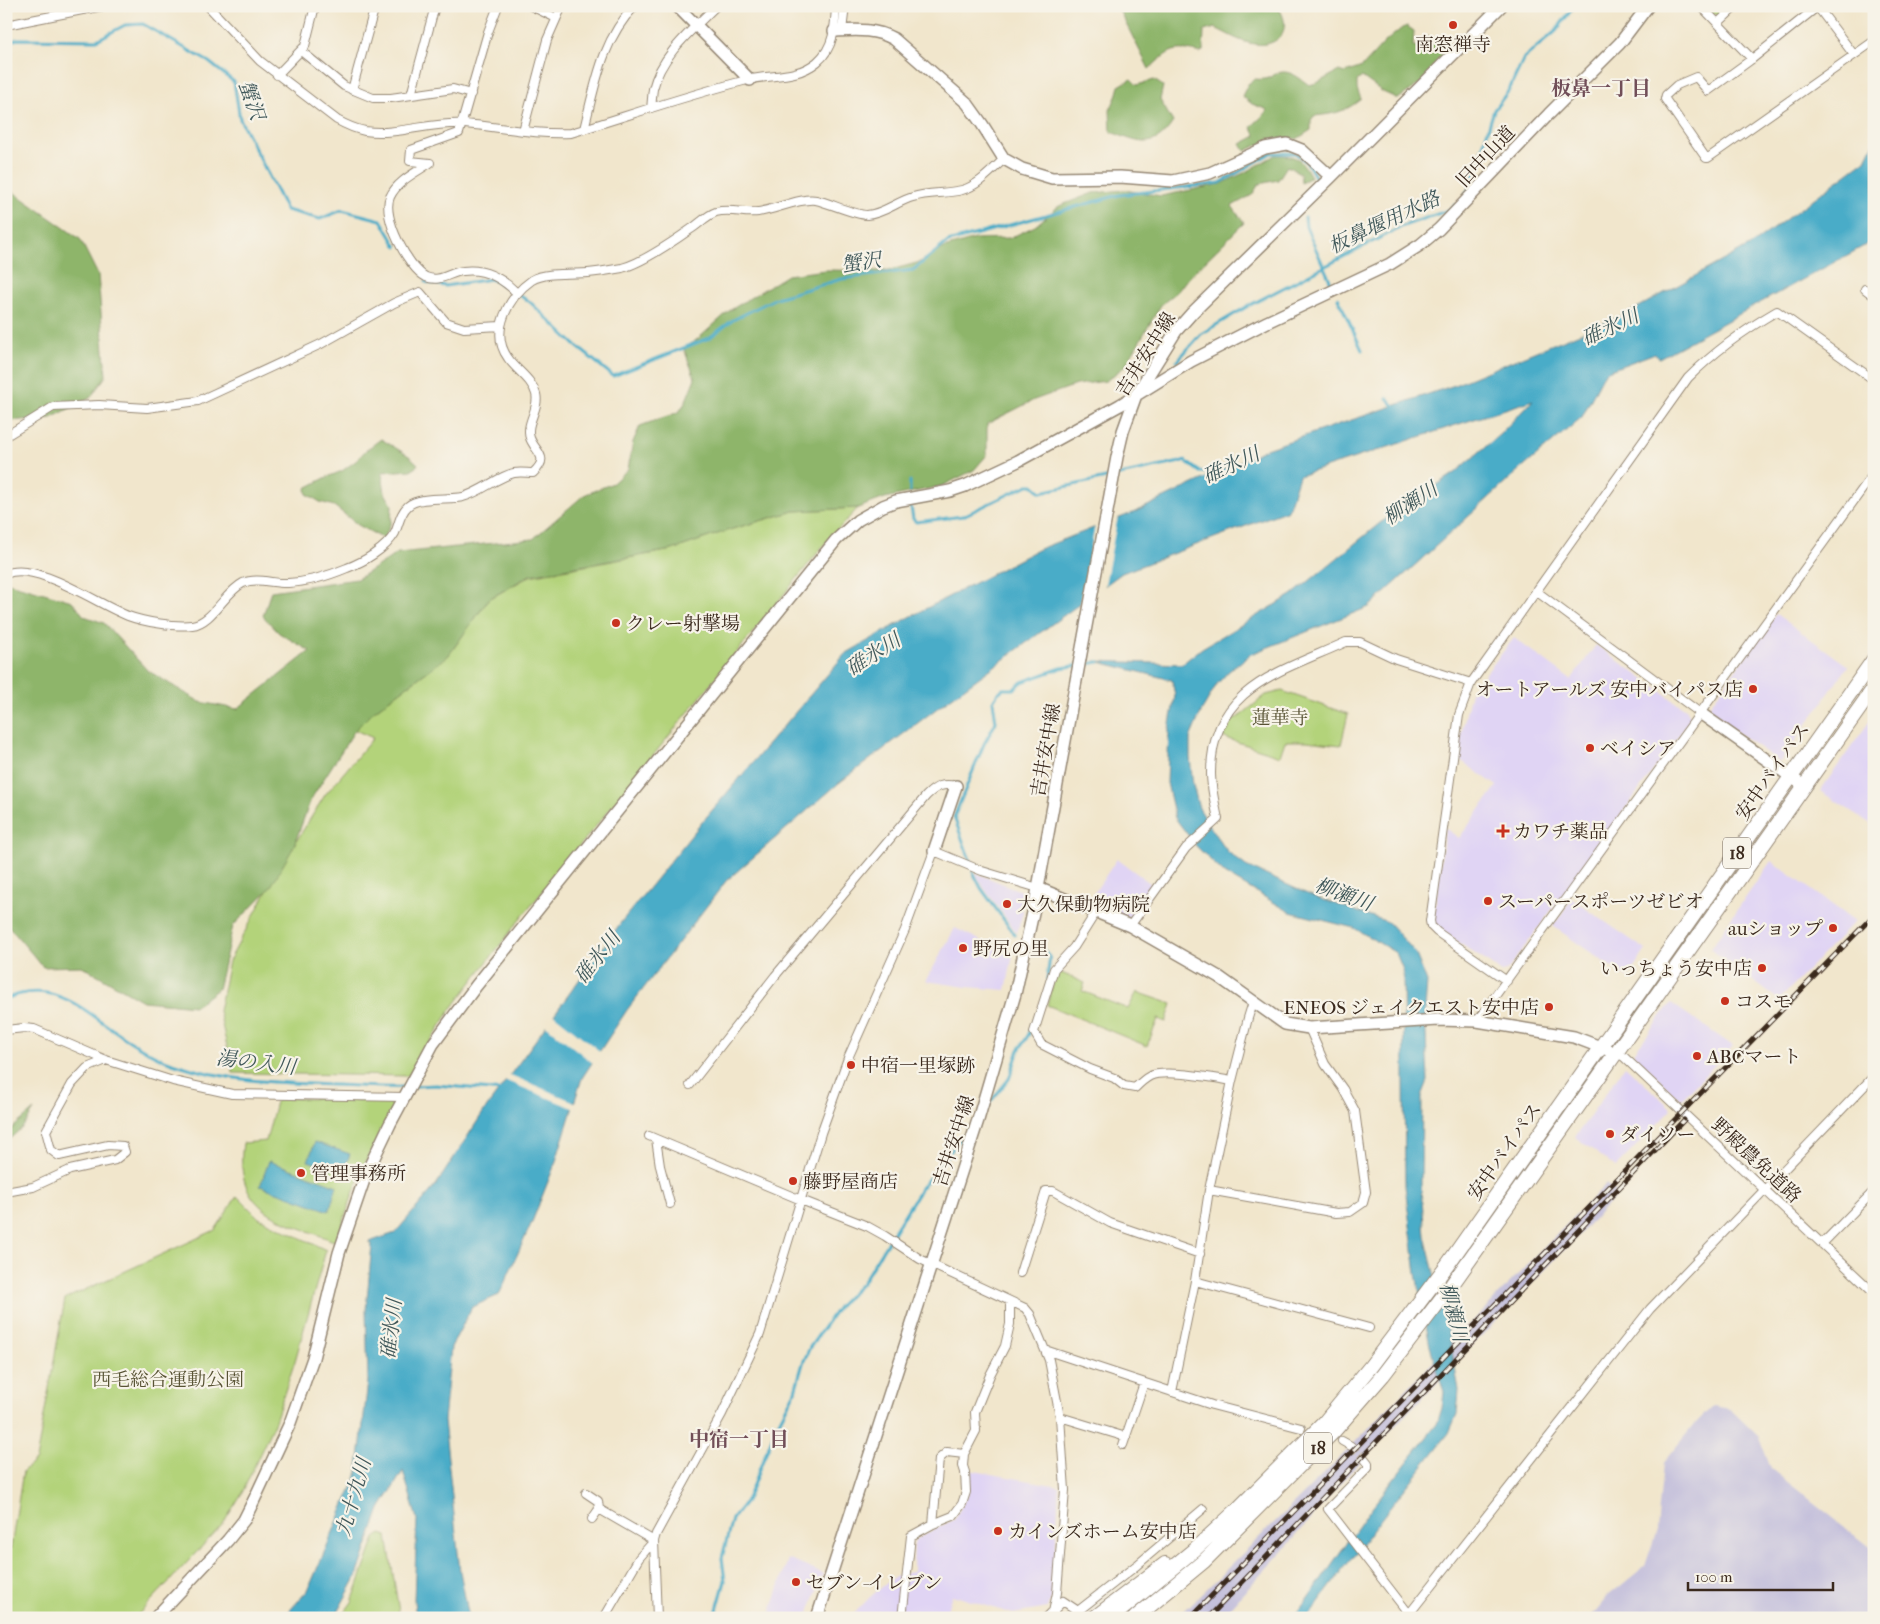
<svg xmlns="http://www.w3.org/2000/svg" width="1880" height="1624" font-family="'IM FELL French Canon','Noto Serif JP',serif">
<rect width="100%" height="100%" fill="#f7f3e8"/>
<filter id="ink" filterUnits="userSpaceOnUse"><feTurbulence type="fractalNoise" baseFrequency=".02" numOctaves="2"/><feDisplacementMap in="SourceGraphic" scale="10" xChannelSelector="R" yChannelSelector="G"/><feConvolveMatrix kernelMatrix="1 2 1 2 8 2 1 2 1" color-interpolation-filters="sRGB"/></filter>
<filter id="wash" filterUnits="userSpaceOnUse"><feTurbulence type="fractalNoise" baseFrequency=".0096" numOctaves="4" result="noise"/><feDisplacementMap in="SourceGraphic" scale="20" xChannelSelector="R" yChannelSelector="G"/><feGaussianBlur stdDeviation="1.12" result="paint"/><feColorMatrix in="noise" values="0 0 0 0 0 0 0 0 0 0 0 0 0 0 0 0 0 1.4 0 .05"/><feComposite in="paint" operator="in"/></filter>
<g filter="url(#wash)">
<rect width="100%" height="100%" fill="#f1e6cc"/>
<path fill="#e0d4f4" d="M1776 614 1848 666 1780 762 1708 712V708Z
M1514 638 1571 680 1596 645 1687 710 1690 720 1507 971 1502 972 1433 925 1445 828 1459 838 1497 786 1456 757 1471 692Z
M1874 715V826L1820 791Z
M1117 859 1154 886 1133 916 1126 918 1088 902Z
M1771 861 1855 921 1779 1000 1710 949Z
M976 873 1023 892 1020 906 1023 912 1017 933 982 885Z
M1572 899 1646 950 1627 978 1553 926Z
M955 928 1002 951 1014 950 1006 990 967 987 926 981Z
M1671 1003 1733 1046 1681 1100 1633 1054Z
M1625 1066 1672 1109 1616 1167 1575 1137Z
M968 1470 1059 1486 1053 1595 1048 1608 1013 1614 952 1595 944 1618H850L870 1597 893 1578 902 1574 913 1572 914 1544 915 1540 955 1519 968 1493Z
M788 1559 823 1574 807 1618H769Z"/>
<path fill="#c4c0db" d="M1606 1184 1618 1194 1343 1480 1292 1541 1220 1618H1177L1331 1467Z
M1713 1406 1730 1409 1759 1437 1771 1469 1874 1550V1618H1590L1608 1596 1645 1566 1657 1530 1663 1463 1693 1426Z"/>
<path fill="#b3d37a" stroke="#777e4c" d="M1706 6H1730L1720 15H1715Z
M858 508 828 540 513 928 452 1008 408 1076 233 1073 219 1011 229 961 279 869 325 795 373 738 355 730 374 711 448 656 489 599 530 576 672 550 729 530 794 511Z
M1282 691 1348 714 1341 745 1307 741H1285L1280 756 1222 737 1228 723 1240 716 1266 695Z
M1057 971 1085 983 1082 991 1128 1009 1137 992 1172 1004 1166 1022 1158 1019 1147 1046 1047 1005Z
M277 1098 377 1100 388 1102 394 1105 362 1169 336 1242C284 1220 233 1214 243 1143L266 1141Z
M237 1196 259 1218 326 1250 295 1361 275 1421 242 1493 223 1524 135 1618H6V1548H11L23 1471 36 1460 65 1299 215 1230Z
M381 1534 387 1536 400 1618H340L352 1602 375 1538Z"/>
<path fill="#8eb56a" stroke="#647044" d="M1117 6H1277C1294 27 1280 48 1254 44 1240 42 1228 34 1215 28L1204 31 1203 51 1201 53C1173 46 1170 50 1149 69Z
M1407 26 1414 31 1413 46 1419 47 1424 37 1429 36 1443 46 1452 45 1453 51 1432 75 1398 99 1383 92 1362 77 1357 81V89L1361 99C1345 112 1335 114 1314 116L1311 120V130L1297 139C1278 135 1262 143 1245 151L1241 144 1256 136 1251 127 1267 112 1266 109 1252 104 1242 96 1248 84 1255 79C1270 81 1271 74 1282 72 1292 71 1302 80 1309 85L1317 83 1339 71 1345 73 1362 67 1385 42 1402 28Z
M1131 79 1137 85 1154 80 1163 86 1160 100 1173 122C1154 152 1138 142 1111 132L1110 110 1116 97 1119 86Z
M1275 155C1296 155 1301 158 1311 177L1301 183 1300 173 1287 166 1278 180 1259 184 1252 195 1232 206 1244 223 1187 279 1178 291 1161 305 1125 366 1106 381 1076 385 1034 400 987 424V455L974 470 942 486 885 498 858 508 794 511 729 530 672 550 530 575 489 599 448 656 374 711 355 730 311 799 293 848 270 888 233 926 218 989 195 1006 143 1001 82 966 43 967 6 923V585L9 583 72 601 84 616 104 623 147 670 200 702 237 709 310 651 279 633 263 616 271 591 357 579 398 553 533 539 584 495 613 483 628 469 633 442 640 426 679 412 685 403 695 378 684 349 699 338 729 311 787 275 826 270 887 271 920 262 944 248 975 239 1010 238 1035 226 1059 206 1093 193 1124 190 1161 196 1221 184 1248 171Z
M6 187 80 239 98 275 106 376 90 398 51 418 6 421Z
M381 439 409 456 418 464 413 470 382 472 385 493 392 505 391 522 384 539 358 525 334 506 320 502 307 494 306 488 325 478 342 471 357 460 366 450Z
M34 1110 23 1127 6 1142V1131L10 1130Z"/>
<path fill="#49acc8" stroke="#426b73" d="M1874 143V238L1864 246 1659 358 1655 353 1605 372 1582 417 1513 476 1369 607 1251 654 1229 671 1217 684 1203 708 1190 738V758L1193 785 1199 808 1216 836 1228 852 1246 866 1312 896 1388 922 1415 952 1427 982 1425 1010 1428 1081 1422 1096 1421 1187 1425 1236 1448 1330 1459 1390 1457 1414 1449 1433 1381 1519 1307 1618H1294L1372 1507 1437 1424 1442 1408 1444 1392 1430 1346 1416 1274 1405 1186 1403 970 1396 953 1354 928 1290 912 1225 874 1197 847 1175 818 1167 783 1169 729 1175 696 1172 680 1095 661 1182 664 1202 648 1292 595 1380 523 1455 473 1499 435 1533 400 1299 476 1288 510 1122 573 944 703 839 783 726 881 627 1010 582 1078 555 1164 532 1222 499 1295 472 1307 451 1347 444 1421 460 1571 469 1618H416L414 1601 417 1519 403 1471 380 1509 357 1576 334 1618H283L308 1590 357 1476 368 1381 366 1310 372 1244 369 1242 395 1233 436 1185 484 1111 622 921 703 821 845 654 908 618 1039 549 1135 512 1266 449 1452 386 1628 313 1751 245 1866 160Z
M315 1142 350 1154 343 1173 308 1161Z
M269 1161 337 1186 329 1211 260 1186Z"/>
<path fill="#f1e6cc" d="M1118 516 1104 590 1080 607 1095 525Z
M552 1013 602 1053 594 1064 544 1024Z
M508 1074 577 1103 575 1109 504 1080Z"/>
<g fill="none" stroke-linecap="round" stroke-linejoin="round">
<path stroke="#49acc8" stroke-width="3" d="M6 43 17 39 97 40 125 25 143 24 209 62 234 82 240 119 286 210 320 219 342 210 381 220 397 247
M1466 194 1471 185 1494 110 1509 90 1524 58 1556 31 1574 6
M1305 217 1306 227 1332 285
M426 282 445 286 491 279 503 285
M517 294 530 302 574 344 613 376 709 338 733 320 776 298 842 279 913 270 948 242 1119 195 1220 183 1271 153H1295L1307 162 1316 178 1315 182
M1338 298 1362 350
M1177 361 1201 334 1248 306 1403 226 1449 210 1455 205
M1387 398 1397 409
M910 481V491
M911 507 913 519 916 522 963 516 1028 485H1033L1041 492 1185 461 1200 472 1219 473
M970 860 954 817 984 744 996 722 993 701 998 693 1003 689H1014L1022 682 1061 668 1099 662
M973 872 981 888 1015 935
M1038 944 1050 957 1047 979
M6 999C55 977 88 1014 125 1038 140 1048 159 1059 176 1064 227 1082 284 1083 337 1085 360 1086 383 1088 406 1087
M414 1086 436 1085 503 1091
M987 1106 1009 1079 1019 1050 1029 1034 1034 1021
M711 1618 717 1610 725 1581 722 1558 732 1519 745 1503 751 1490 777 1425 795 1391 803 1363 810 1347 838 1307 862 1283 921 1188 972 1125"/>
</g>
</g>
<g filter="url(#ink)">
<g fill="none" stroke-linecap="round" stroke-linejoin="round">
<path stroke="#cdc0a9" stroke-width="8" stroke-dasharray="8 4" stroke-linecap="butt" d="M1351 1446 1364 1458"/>
<g stroke="#968875" stroke-width="10">
<path id="street" d="M208 6 260 61 337 120C346 125 355 129 365 131 398 136 432 121 465 124 501 127 535 135 571 133 630 115 688 95 747 80 772 74 796 79 817 62 834 48 835 27 836 6
M498 6 488 32 459 133 411 150 410 161 430 163C417 172 397 181 390 197 381 216 408 268 426 277 440 283 450 272 463 271 484 268 502 278 517 293
M531 6 556 18
M1701 6 1752 59
M1817 6 1854 55
M1817 7 1752 59 1708 91 1696 77 1677 85 1666 95 1665 99 1706 158H1708L1874 41
M1718 23 1736 6
M6 25 103 6
M842 31 845 6
M301 51 344 86 373 98H391L453 89 471 94
M277 75 305 46 315 6
M352 90 375 6
M411 95 435 6
M651 108C652 102 652 95 653 89 661 55 692 30 716 6
M584 129C595 86 602 39 635 6
M523 131 547 40 562 6
M1865 289 1874 296
M6 436 53 407 99 405 147 408 198 401 321 344 394 303 420 292 446 322 464 328 501 326
M6 574C35 560 99 605 128 616 144 622 175 627 192 625 212 623 225 592 243 583 257 577 274 584 288 583 309 582 328 576 347 568 363 562 386 549 395 533 399 524 400 513 408 506 419 496 448 500 463 497 481 492 499 476 514 473 520 472 527 473 533 473 551 457 535 452 530 438 525 423 540 409 536 394 532 379 516 370 508 358 489 332 509 296 532 280 545 272 573 274 588 273 600 272 611 270 622 268 642 263 674 241 691 229 699 224 707 215 716 212 730 208 744 214 758 212 775 210 801 197 816 200 830 203 854 215 867 215 883 214 898 201 913 197 928 192 946 194 962 190 978 186 992 170 1004 159
M1536 591 1700 713
M1096 912 1074 947 1054 969 1034 1032 1041 1044 1090 1069 1114 1078 1124 1086 1135 1088C1139 1084 1144 1079 1150 1076 1164 1069 1215 1078 1232 1081
M1130 926 1186 848 1218 819C1215 804 1211 788 1211 773 1211 687 1281 672 1346 642H1360L1396 659 1471 683
M1507 981 1437 932 1431 926 1430 921 1459 715 1471 683 1688 378C1714 352 1746 329 1777 311L1874 380
M1477 1021 1874 473
M6 1030 24 1028 34 1029 106 1060 173 1081 232 1094 404 1097
M1617 1053 1624 1057 1874 1293
M690 1085 775 976 926 796C936 786 943 783 956 786
M649 1136 801 1200 867 1226 885 1236 920 1259 1025 1308 1030 1314 1049 1360 1060 1417 1065 1490 1057 1593 1053 1612 1058 1618
M656 1139 660 1166 670 1204
M1209 1190 1336 1213 1350 1212 1363 1203 1366 1192 1355 1111 1343 1089 1325 1064 1309 1028
M6 1192 33 1187 70 1170 115 1160 125 1152 123 1146 108 1145 59 1156 51 1150 46 1131 72 1084 87 1068 106 1060
M1822 1244 1874 1191
M1020 1273 1046 1191H1053L1110 1223 1200 1254
M1195 1281 1369 1328
M1045 1350 1212 1405 1301 1428
M1172 1392 1195 1281 1209 1190 1232 1081 1248 1018 1253 1002
M1060 1417 1126 1437
M1342 1441 1351 1446
M1123 1445 1144 1383
M1364 1458 1368 1463V1468L1328 1509 1409 1614
M586 1493 598 1501 599 1509
M592 1519 599 1509 654 1541
M933 1524 939 1459 947 1452 964 1454
M604 1618 639 1558 654 1541
M657 1618 654 1541 656 1534 722 1414 760 1334 821 1133 848 1058 905 930 934 851 982 871 1038 888
M902 1618 911 1536 933 1524 953 1516 962 1504 966 1492 965 1472 963 1466 964 1454 976 1431 975 1412 990 1375 1005 1346 1010 1324V1302
M1046 1618 1063 1601 1078 1611 1137 1565 1203 1509
M1406 1618 1650 1309 1874 1076"/>
</g>
<g stroke="#968875" stroke-width="14">
<path id="secondary" d="M677 6 750 80
M834 31C856 30 874 28 894 39L967 103 982 124 1004 159 1022 169 1052 178 1120 177 1173 181 1210 173 1265 148 1287 144 1302 150 1331 177
M1700 713 1804 786
M934 851 956 786
M1038 888 1130 926 1219 977 1285 1024 1309 1028 1438 1020 1477 1021 1574 1037 1608 1050
M155 1618 228 1540 244 1520 254 1500 290 1423 313 1358 339 1253 366 1174 390 1124 433 1044 476 986 836 540 858 520 883 506 896 501 950 491 965 486 1018 461 1120 405 1191 361 1267 322 1390 264 1420 245 1439 229 1549 114 1620 43 1648 6
M817 1618 978 1120 1015 994 1036 899 1117 457 1123 431 1136 395 1176 331 1192 313 1331 177 1501 6"/>
</g>
<g stroke="#968875" stroke-width="16">
<path id="highway" d="M1094 1618 1165 1564
M1111 1618 1194 1550 1234 1513 1324 1423 1371 1366 1448 1264 1874 659
M1135 1618 1204 1561 1334 1431 1383 1375 1451 1286 1874 688"/>
</g>
<use href="#street" stroke="#fff" stroke-width="8"/>
<use href="#secondary" stroke="#fff" stroke-width="11"/>
<use href="#highway" stroke="#fff" stroke-width="14"/>
<g stroke="#3b2a1e" stroke-width="5">
<path id="rail" d="M1190 1618 1874 915
M1208 1618 1684 1120"/>
</g>
<use href="#rail" stroke="#f7f3e8" stroke-width="3" stroke-dasharray="9" stroke-linecap="butt"/>
</g>
</g>
<g fill="#c8321e" stroke="#f7f3e8" stroke-width="2">
<circle cx="1453" cy="25" r="5"/>
<circle cx="616" cy="623" r="5"/>
<circle cx="1753" cy="689" r="5"/>
<circle cx="1590" cy="748" r="5"/>
<path d="M1500.5 823.5h5v5h5v5h-5v5h-5v-5h-5v-5h5z"/>
<circle cx="1488" cy="901" r="5"/>
<circle cx="1007" cy="904" r="5"/>
<circle cx="1833" cy="928" r="5"/>
<circle cx="963" cy="948" r="5"/>
<circle cx="1762" cy="968" r="5"/>
<circle cx="1725" cy="1001" r="5"/>
<circle cx="1549" cy="1007" r="5"/>
<circle cx="1697" cy="1056" r="5"/>
<circle cx="851" cy="1065" r="5"/>
<circle cx="1610" cy="1134" r="5"/>
<circle cx="301" cy="1173" r="5"/>
<circle cx="793" cy="1181" r="5"/>
<circle cx="998" cy="1531" r="5"/>
<circle cx="796" cy="1582" r="5"/>
</g>
<g text-anchor="middle" stroke-width="4.5" stroke-linejoin="round" paint-order="stroke">
<g fill="#f7f3e8" stroke="#73665b" stroke-width="1">
<rect x="1723" y="837.5" width="28" height="31" rx="4"/>
<rect x="1304" y="1432.5" width="28" height="31" rx="4"/>
</g>
<g font-size="18" font-weight="bold" fill="#3b2a1e">
<text x="1737" y="859">18</text>
<text x="1318" y="1454">18</text>
</g>
<g font-size="19" fill="#3b2a1e" stroke="#f7f3e8" text-anchor="start">
<text x="1453" y="51" text-anchor="middle">南窓禅寺</text>
<text x="626" y="630">クレー射撃場</text>
<text x="1743" y="696" text-anchor="end">オートアールズ 安中バイパス店</text>
<text x="1600" y="755">ベイシア</text>
<text x="1513" y="838">カワチ薬品</text>
<text x="1498" y="908">スーパースポーツゼビオ</text>
<text x="1017" y="911">大久保動物病院</text>
<text x="1823" y="935" text-anchor="end">auショップ</text>
<text x="973" y="955">野尻の里</text>
<text x="1752" y="975" text-anchor="end">いっちょう安中店</text>
<text x="1735" y="1008">コスモ</text>
<text x="1539" y="1014" text-anchor="end">ENEOS ジェイクエスト安中店</text>
<text x="1707" y="1063">ABCマート</text>
<text x="861" y="1072">中宿一里塚跡</text>
<text x="1620" y="1141">ダイソー</text>
<text x="311" y="1180">管理事務所</text>
<text x="803" y="1188">藤野屋商店</text>
<text x="1008" y="1538">カインズホーム安中店</text>
<text x="806" y="1589">セブン-イレブン</text>
</g>
<g font-size="19" fill="#3b2a1e" stroke="#f7f3e8">
<text transform="translate(1485 156) rotate(-47)" y="7">旧中山道</text>
<text transform="translate(1145 354) rotate(-58)" y="7">吉井安中線</text>
<text transform="translate(1045 750) rotate(-80)" y="7">吉井安中線</text>
<text transform="translate(1772 771) rotate(-55)" y="7">安中バイパス</text>
<text transform="translate(953 1141) rotate(-72)" y="7">吉井安中線</text>
<text transform="translate(1504 1151) rotate(-55)" y="7">安中バイパス</text>
<text transform="translate(1757 1160) rotate(43)" y="7">野殿農免道路</text>
</g>
<g font-size="19" fill="#595435" stroke="#f7f3e8">
<text x="1280" y="724">蓮華寺</text>
<text x="168" y="1386">西毛総合運動公園</text>
</g>
<g font-size="20" font-weight="bold" fill="#714e58" stroke="#f7f3e8">
<text x="1601" y="95">板鼻一丁目</text>
<text x="739" y="1446">中宿一丁目</text>
</g>
<g font-size="20" font-style="italic" fill="#40585a" stroke="#f7f3e8">
<text transform="translate(252 100) rotate(71)" y="7">蟹沢</text>
<text transform="translate(1384 222) rotate(-25)" y="7">板鼻堰用水路</text>
<text transform="translate(861 262) rotate(-8)" y="7">蟹沢</text>
<text transform="translate(1610 327) rotate(-25)" y="7">碓氷川</text>
<text transform="translate(1231 465) rotate(-25)" y="7">碓氷川</text>
<text transform="translate(1410 503) rotate(-33)" y="7">柳瀬川</text>
<text transform="translate(873 654) rotate(-33)" y="7">碓氷川</text>
<text transform="translate(1344 894) rotate(20)" y="7">柳瀬川</text>
<text transform="translate(597 957) rotate(-52)" y="7">碓氷川</text>
<text transform="translate(256 1062) rotate(7)" y="7">湯の入川</text>
<text transform="translate(1454 1312) rotate(76)" y="7">柳瀬川</text>
<text transform="translate(391 1329) rotate(-84)" y="7">碓氷川</text>
<text transform="translate(353 1497) rotate(-74)" y="7">九十九川</text>
</g>
</g>
<rect width="1880" height="1624" fill="none" stroke="#f7f3e8" stroke-width="25"/>
<path d="M1688 1582v8h145v-8" fill="none" stroke="#3b2a1e" stroke-width="2.5"/>
<text x="1695" y="1582" font-size="15" fill="#3b2a1e" stroke="#f7f3e8" stroke-width="4" paint-order="stroke">100 m</text>
</svg>
